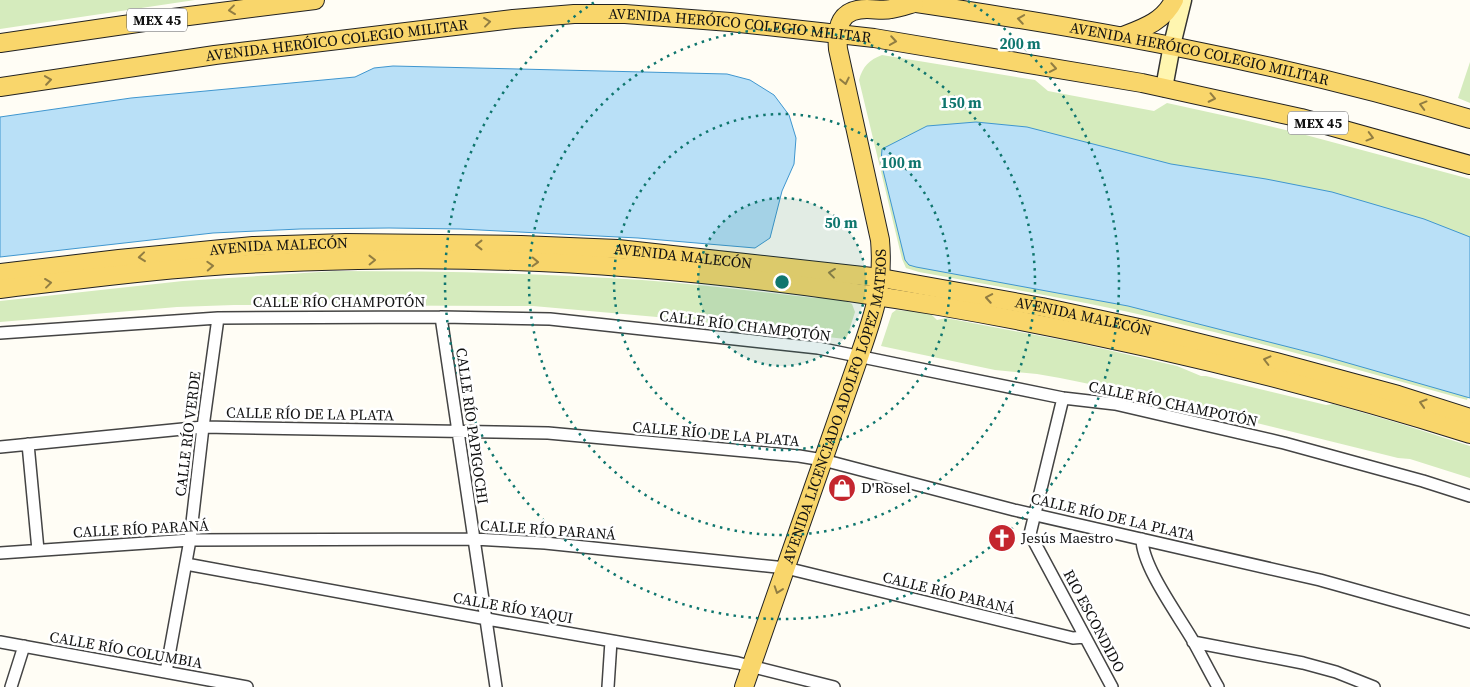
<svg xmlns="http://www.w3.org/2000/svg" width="1470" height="687" font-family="'Source Serif 4',serif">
<rect width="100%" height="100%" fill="#fffdf5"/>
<path fill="#d5ebbd" d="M0 0H195L0 29Z
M882 55 1035 80 1048 91 1154 111 1167 103 1240 119 1302 134 1470 179V391L1467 400C1365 372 1263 343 1160 319 1080 300 999 287 919 272L906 268 902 259 859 80C863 66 869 60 882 55Z
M1470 62V103L1458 98Z
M335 271C438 271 540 273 642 280 700 284 758 292 815 298 828 296 841 299 852 304L855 312 847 337 845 339 657 317 533 306 234 305 177 307 0 322V301L183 281Z
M918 309 931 314 937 320 946 318 1078 343 1177 366 1201 376H1206L1326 405 1333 404 1398 423 1470 446V478L1410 459 1398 458 1220 414 1202 407 1060 378 1037 374 995 370 881 346 892 313 896 310 907 311Z"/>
<path fill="#b9e0f7" stroke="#3f96cf" d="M393 66 727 74 750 80 774 95 789 115 796 138 794 164 782 191 770 238 755 248 638 238 460 229 389 228 300 229 213 233 0 257V117L131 98 355 77 374 68Z
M976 122 1027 127 1171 164 1266 179 1332 192 1424 219 1470 237V398L1320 355 1128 306 916 267 909 265 905 260 881 162 882 149 927 126Z"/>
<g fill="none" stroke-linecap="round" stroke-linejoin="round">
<g stroke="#444" stroke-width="14">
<path id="minor" d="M441 317 496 687
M0 333 218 318 441 317 550 319 818 348 1063 398 1115 404 1284 443 1423 481 1470 496
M1063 398 1030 534 1112 687
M28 444 38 550
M0 447 203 427 548 433 799 456 823 460 1014 510 1320 580 1470 622
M1142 539C1142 566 1178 615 1192 639 1201 655 1209 671 1218 687
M0 553 190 540 474 539 545 543 786 568 1073 638 1085 637
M186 564 487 619 738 663 834 687
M0 642 247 687
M1193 642 1303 663 1336 672 1374 687
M166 672 190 540 203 427 218 318
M11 687 24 646
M608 687 611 641"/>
</g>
<g stroke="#333" stroke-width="19">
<path id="secondary" d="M1164 88 1172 45 1183 0"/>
</g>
<g stroke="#222" stroke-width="20">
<g id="primary">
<path id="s1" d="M903 1C1094 29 1285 63 1470 119"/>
<path d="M1123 36C1144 28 1164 21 1174 0"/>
<path d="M0 43 165 19 315 0"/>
<path id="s2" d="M0 87 215 55 513 19 574 14H625L730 22 874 38 1142 83 1301 118 1470 165"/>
<path id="s3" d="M0 273 119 259 253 246 345 243 521 245 618 249 881 278 1042 307 1139 328 1276 362 1398 395 1470 418"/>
<path d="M0 289C67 281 134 272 201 267 253 263 306 261 358 260 553 255 747 274 939 306 1119 337 1296 379 1470 434"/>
<path id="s4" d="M744 687 859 357C874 314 884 287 880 240L838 49C836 26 840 9 867 9 875 9 884 11 891 9 899 8 907 5 914 3"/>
</g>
</g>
<use href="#minor" stroke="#fff" stroke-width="11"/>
<use href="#secondary" stroke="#fff6b0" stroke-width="16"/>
<use href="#primary" stroke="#f9d66b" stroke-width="18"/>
</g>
<defs><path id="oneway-chevron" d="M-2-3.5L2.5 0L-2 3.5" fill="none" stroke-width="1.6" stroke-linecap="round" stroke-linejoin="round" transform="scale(1.25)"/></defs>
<g stroke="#917d42">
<use href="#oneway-chevron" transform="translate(232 10) rotate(173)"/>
<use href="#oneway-chevron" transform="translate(1021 19) rotate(-171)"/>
<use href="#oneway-chevron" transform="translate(487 22) rotate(-7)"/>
<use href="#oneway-chevron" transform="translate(893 41) rotate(9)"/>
<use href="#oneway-chevron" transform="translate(1053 68) rotate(10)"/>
<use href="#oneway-chevron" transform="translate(48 80) rotate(-8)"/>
<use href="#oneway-chevron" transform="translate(845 81) rotate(78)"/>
<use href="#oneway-chevron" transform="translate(1212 98) rotate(12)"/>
<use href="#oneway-chevron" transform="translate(1423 105) rotate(-165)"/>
<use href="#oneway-chevron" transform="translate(1370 137) rotate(15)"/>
<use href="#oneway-chevron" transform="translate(479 245) rotate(-180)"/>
<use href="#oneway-chevron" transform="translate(142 257) rotate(174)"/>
<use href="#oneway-chevron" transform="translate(372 260) rotate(-1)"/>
<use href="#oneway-chevron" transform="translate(535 262) rotate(2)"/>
<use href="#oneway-chevron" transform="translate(210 266) rotate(-3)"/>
<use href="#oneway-chevron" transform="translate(832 273) rotate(-173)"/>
<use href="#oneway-chevron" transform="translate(48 283) rotate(-7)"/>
<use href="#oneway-chevron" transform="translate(989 298) rotate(-170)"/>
<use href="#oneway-chevron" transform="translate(1267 360) rotate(-166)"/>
<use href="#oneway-chevron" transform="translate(1423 403) rotate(-163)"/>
<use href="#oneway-chevron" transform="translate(778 590) rotate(109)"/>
</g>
<circle cx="782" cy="282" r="84" fill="#0f766e" fill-opacity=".12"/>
<g fill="none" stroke="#0f766e" stroke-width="2.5" stroke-dasharray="2.5 5">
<circle cx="782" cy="282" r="84"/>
<circle cx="782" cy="282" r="168"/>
<circle cx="782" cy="282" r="253"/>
<path d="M968 1A337 337 0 1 1 596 1"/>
</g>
<defs>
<g id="shop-disc" transform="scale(1.4375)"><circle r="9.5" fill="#c4262e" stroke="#fff"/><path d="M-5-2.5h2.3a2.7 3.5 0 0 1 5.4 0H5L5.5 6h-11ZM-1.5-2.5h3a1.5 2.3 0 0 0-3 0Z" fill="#fff"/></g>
<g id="church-disc" transform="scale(1.4375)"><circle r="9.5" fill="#c4262e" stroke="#fff"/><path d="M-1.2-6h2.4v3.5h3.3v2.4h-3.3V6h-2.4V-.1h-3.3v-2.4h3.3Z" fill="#fff"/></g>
</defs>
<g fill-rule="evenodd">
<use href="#shop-disc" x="842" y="488"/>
<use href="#church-disc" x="1002" y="538"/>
</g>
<g text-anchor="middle" stroke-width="5" stroke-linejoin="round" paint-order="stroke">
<g fill="#fff" stroke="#585858" stroke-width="1">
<rect x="127" y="8.5" width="60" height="23" rx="4"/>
<rect x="1288" y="111.5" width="60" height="23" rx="4"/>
</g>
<g font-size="14" font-weight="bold" fill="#111">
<text x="157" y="25">MEX 45</text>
<text x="1318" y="128">MEX 45</text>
</g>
<g font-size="15" fill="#111" stroke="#fff">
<text dy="5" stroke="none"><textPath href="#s2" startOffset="745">AVENIDA HERÓICO COLEGIO MILITAR</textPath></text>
<text dy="5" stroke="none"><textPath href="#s2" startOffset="340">AVENIDA HERÓICO COLEGIO MILITAR</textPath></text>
<text dy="5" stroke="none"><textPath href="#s1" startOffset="301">AVENIDA HERÓICO COLEGIO MILITAR</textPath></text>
<text dy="5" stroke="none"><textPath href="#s3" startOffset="280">AVENIDA MALECÓN</textPath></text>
<text dy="5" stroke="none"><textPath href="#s3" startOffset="685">AVENIDA MALECÓN</textPath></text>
<text x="339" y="307">CALLE RÍO CHAMPOTÓN</text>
<text dy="5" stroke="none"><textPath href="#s3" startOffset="1090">AVENIDA MALECÓN</textPath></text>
<text transform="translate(745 326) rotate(7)" y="5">CALLE RÍO CHAMPOTÓN</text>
<text transform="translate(1173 404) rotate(12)" y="5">CALLE RÍO CHAMPOTÓN</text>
<text dy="5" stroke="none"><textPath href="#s4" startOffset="296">AVENIDA LICENCIADO ADOLFO LÓPEZ MATEOS</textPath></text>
<text transform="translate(310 414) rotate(1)" y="5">CALLE RÍO DE LA PLATA</text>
<text transform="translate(472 426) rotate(82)" y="5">CALLE RÍO PAPIGOCHI</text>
<text transform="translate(188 434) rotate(-83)" y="5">CALLE RÍO VERDE</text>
<text transform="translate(716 434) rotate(5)" y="5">CALLE RÍO DE LA PLATA</text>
<text transform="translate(1113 517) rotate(13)" y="5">CALLE RÍO DE LA PLATA</text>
<text transform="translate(141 529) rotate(-3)" y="5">CALLE RÍO PARANÁ</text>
<text transform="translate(548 530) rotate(4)" y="5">CALLE RÍO PARANÁ</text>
<text transform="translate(949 593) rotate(14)" y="5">CALLE RÍO PARANÁ</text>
<text transform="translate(513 608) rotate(10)" y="5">CALLE RÍO YAQUI</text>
<text transform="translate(1094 621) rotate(62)" y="5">RIO ESCONDIDO</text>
<text transform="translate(126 650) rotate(10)" y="5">CALLE RÍO COLUMBIA</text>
</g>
<g font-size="15" fill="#111" stroke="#fff" text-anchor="start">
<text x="861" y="493">D'Rosel</text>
<text x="1021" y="543">Jesús Maestro</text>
</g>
</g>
<circle cx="782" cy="282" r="8" fill="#0f766e" stroke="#fff" stroke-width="2.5"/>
<g font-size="15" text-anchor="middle" font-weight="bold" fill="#0f766e" stroke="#fff" stroke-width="5" stroke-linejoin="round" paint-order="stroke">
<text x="1020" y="49">200 m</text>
<text x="961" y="108">150 m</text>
<text x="901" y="168">100 m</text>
<text x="841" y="228">50 m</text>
</g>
</svg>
